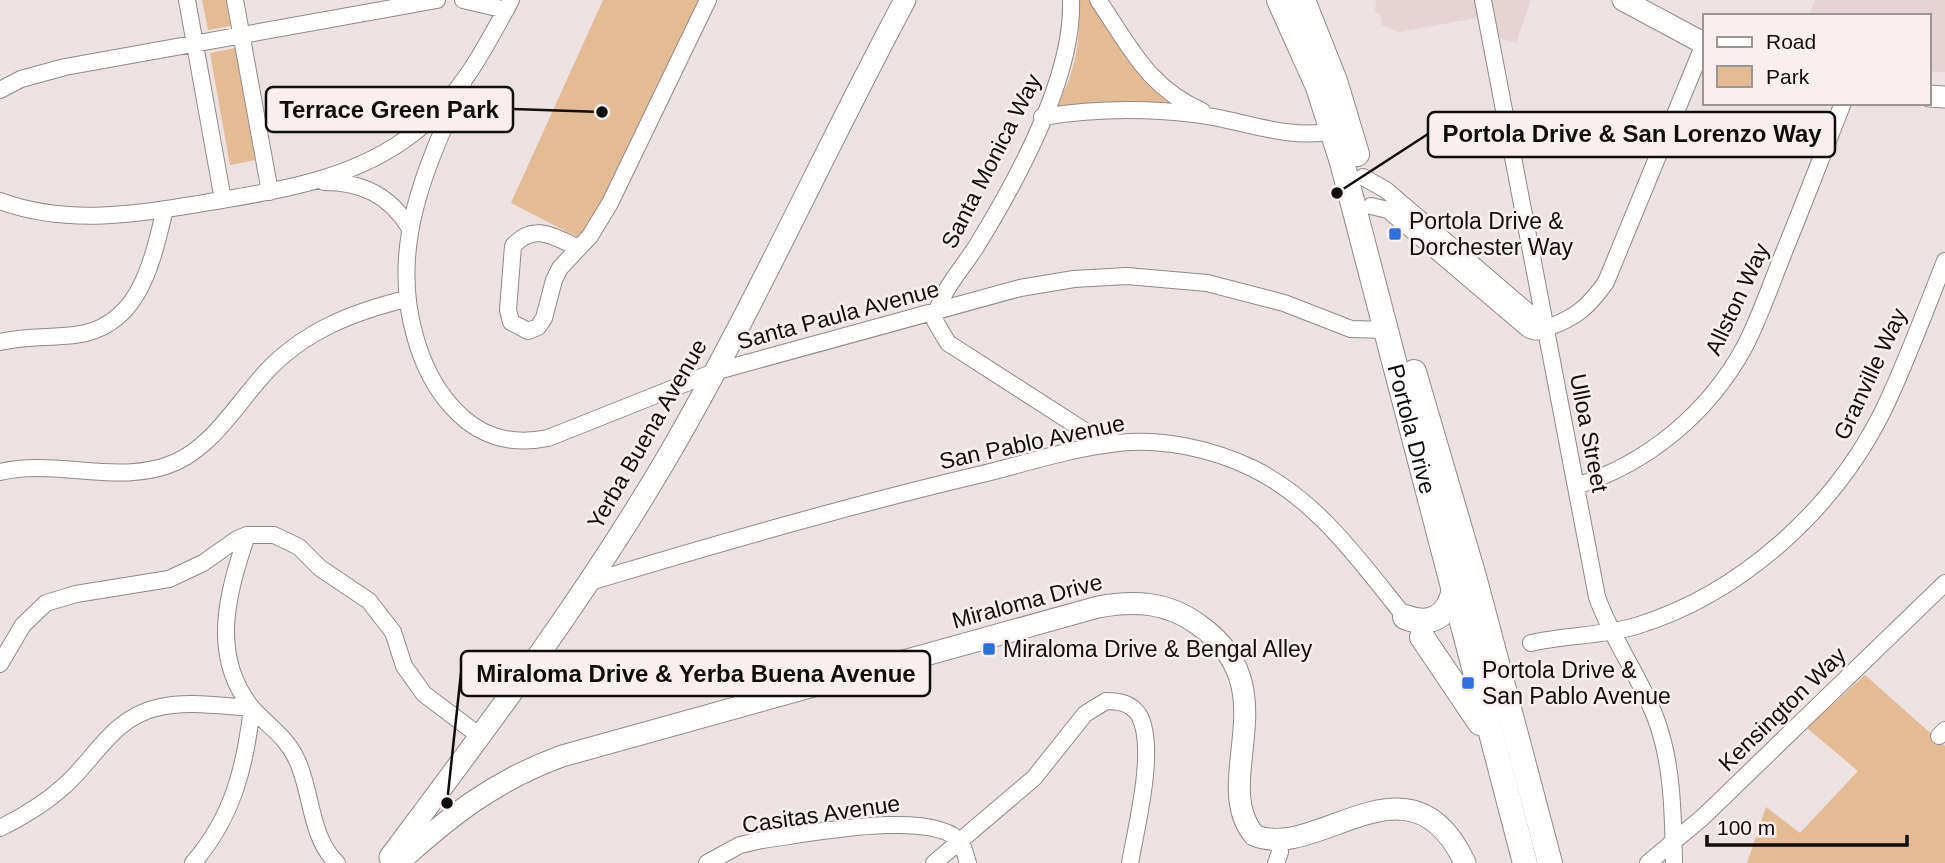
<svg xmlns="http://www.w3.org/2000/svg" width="1945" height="863" font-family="Arial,sans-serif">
<rect width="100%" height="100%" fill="#ebe2e1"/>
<path fill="#e6d3d3" d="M1376 0H1531L1516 43 1504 40 1476 18 1399 32 1382 25 1380 15 1375 11Z
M1815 0H1945V72L1929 71V16H1809Z"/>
<path fill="#e4bb93" d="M202 0H226L231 26 208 30Z
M603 0H701L615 184 581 239 511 203Z
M1079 0H1093L1170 104 1058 107 1057 103C1076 76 1081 34 1079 0Z
M235 48 255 160 230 165 210 53Z
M1865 675 1945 746V863H1747L1766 807 1800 833 1858 771 1807 728Z"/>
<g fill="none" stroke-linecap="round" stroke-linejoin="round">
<g stroke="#918888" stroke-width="18">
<path id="street" d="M187 0 223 200
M235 0 270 192
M463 0 506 10
M1071 0C1074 76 1016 182 976 247 962 269 938 294 935 321L948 343 1088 433 1116 442
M1098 0C1130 46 1147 87 1202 111
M1483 0 1597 597C1612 640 1640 676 1656 719 1673 765 1673 815 1674 863
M463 85C426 166 389 246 415 336 422 362 434 387 452 407 478 436 509 446 548 438L714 372 1020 288 1074 279 1127 276 1207 283 1284 303 1351 329 1386 330
M0 90 21 79 65 67 437 0
M1042 117C1091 109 1145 108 1194 114 1240 119 1287 141 1333 131
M1363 177 1386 190 1547 328
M324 182C362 182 389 195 409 227
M0 201C70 227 144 213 216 201 286 189 357 178 415 132 460 97 484 50 511 0
M1371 206 1388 210 1528 329C1538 334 1540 331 1549 327 1576 318 1590 305 1606 282L1704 44
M579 248C554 237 534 222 513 246L508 310 511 322 528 331 538 327 544 318 554 280 560 268 590 236 610 203 708 0
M0 342C25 336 50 338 75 335 140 327 152 262 165 209
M0 472C56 458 121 487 176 462 214 445 238 402 266 372 304 331 353 312 406 299
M1576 486C1647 464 1709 413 1745 346 1760 317 1771 284 1784 252 1804 203 1823 153 1843 103
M247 535C228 592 209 655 252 708 268 726 286 736 297 760 312 792 310 838 337 863
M590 582C719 543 847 506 978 475 1024 464 1071 448 1118 443 1163 438 1212 449 1252 468 1320 501 1363 566 1410 623
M1531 643C1565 635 1603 636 1636 626 1741 594 1833 510 1882 413 1906 364 1925 311 1945 261
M0 664 23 625 46 603 76 594 169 579 203 563 237 539 247 535H274L299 547 320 568 369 601 393 632 404 666 424 694 481 737
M1939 736 1945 730
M0 828C22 817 44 804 63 787 94 760 113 718 156 708 186 700 221 706 252 708 245 767 233 817 193 863
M707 863 740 845 762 840C802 835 936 807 961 843 964 848 966 857 968 863
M934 863 1034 778 1085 714 1106 701C1119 701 1131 703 1139 715 1157 747 1136 828 1130 863
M1276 863 1280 852
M1648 863 1703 817 1945 583"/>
</g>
<g stroke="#918888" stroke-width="23">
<path id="secondary" d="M1623 0 1705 44
M1929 96 1945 97
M390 857C488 726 585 598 668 456 754 308 824 151 905 0
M398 863C451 815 494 781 562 756L1098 607C1135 600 1168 602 1199 625 1290 689 1209 780 1254 835 1317 863 1410 744 1465 863"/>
</g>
<g stroke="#918888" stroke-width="26">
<g id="primary">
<path id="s1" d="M1279 0 1318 87 1342 162 1525 863"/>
<path d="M1303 0 1335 81 1357 154"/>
<path d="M1414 372 1475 580 1550 863"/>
<path d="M1405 617C1431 627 1449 616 1454 589"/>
<path d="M1422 637 1480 723"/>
</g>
</g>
<use href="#street" stroke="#fff" stroke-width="16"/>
<use href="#secondary" stroke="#fff" stroke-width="21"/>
<use href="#primary" stroke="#fff" stroke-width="24"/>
</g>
<g fill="#2d71de" stroke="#f9efef" stroke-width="2.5">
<rect x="1388" y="227" width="14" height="14" rx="3.5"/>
<rect x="982" y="642" width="14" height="14" rx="3.5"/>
<rect x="1461" y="676" width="14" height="14" rx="3.5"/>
</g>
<g text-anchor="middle" stroke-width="5" stroke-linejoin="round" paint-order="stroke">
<g font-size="23" fill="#100d0d" stroke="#f9efef">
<text transform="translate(991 161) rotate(-63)" y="8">Santa Monica Way</text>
<text transform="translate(1737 299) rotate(-65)" y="8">Allston Way</text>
<text transform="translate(838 315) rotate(-15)" y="8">Santa Paula Avenue</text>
<text transform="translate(1870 374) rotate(-65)" y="8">Granville Way</text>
<text dy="8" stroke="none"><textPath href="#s1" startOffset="450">Portola Drive</textPath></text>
<text transform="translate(1589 433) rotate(79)" y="8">Ulloa Street</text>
<text transform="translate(647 434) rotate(-60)" y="8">Yerba Buena Avenue</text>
<text transform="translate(1032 442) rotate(-12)" y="8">San Pablo Avenue</text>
<text transform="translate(1027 601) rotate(-15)" y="8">Miraloma Drive</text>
<text transform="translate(1782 709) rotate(-44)" y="8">Kensington Way</text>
<text transform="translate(821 814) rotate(-8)" y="8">Casitas Avenue</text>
</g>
<g font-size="23" fill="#100d0d" stroke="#f9efef" text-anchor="start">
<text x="1409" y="229">Portola Drive &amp;<tspan x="1409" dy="26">Dorchester Way</tspan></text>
<text x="1003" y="657">Miraloma Drive &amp; Bengal Alley</text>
<text x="1482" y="678">Portola Drive &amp;<tspan x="1482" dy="26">San Pablo Avenue</tspan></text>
</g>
</g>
<path fill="none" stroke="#100d0d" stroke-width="2.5" d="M602 112L513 109M1337 193L1428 134M447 803L461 673"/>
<g fill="#100d0d" stroke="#f9efef" stroke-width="2.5">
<circle cx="602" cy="112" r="7"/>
<circle cx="1337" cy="193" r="7"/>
<circle cx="447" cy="803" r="7"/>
</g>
<g fill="#f9efef" stroke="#100d0d" stroke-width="2.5">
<rect x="266" y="87" width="247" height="45" rx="7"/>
<rect x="1428" y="112" width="407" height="45" rx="7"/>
<rect x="461" y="651" width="469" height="45" rx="7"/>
</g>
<g font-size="24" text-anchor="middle" font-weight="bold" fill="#100d0d">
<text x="389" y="118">Terrace Green Park</text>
<text x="1632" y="142">Portola Drive &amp; San Lorenzo Way</text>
<text x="696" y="682">Miraloma Drive &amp; Yerba Buena Avenue</text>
</g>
<rect x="1703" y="14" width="228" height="91" fill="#f9efef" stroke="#9c9595" stroke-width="2"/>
<rect x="1717" y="37" width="35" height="10" fill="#ffffff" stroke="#9c9595" stroke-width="2"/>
<text x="1766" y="49" font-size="21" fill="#100d0d">Road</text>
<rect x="1717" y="66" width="35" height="21" fill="#e4bb93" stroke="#9c9595" stroke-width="2"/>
<text x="1766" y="84" font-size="21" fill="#100d0d">Park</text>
<path d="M1707 835v10h200v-10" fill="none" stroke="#100d0d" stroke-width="3.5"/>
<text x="1717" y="835" font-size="21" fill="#100d0d" stroke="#f9efef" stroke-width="5" paint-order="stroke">100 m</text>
</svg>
